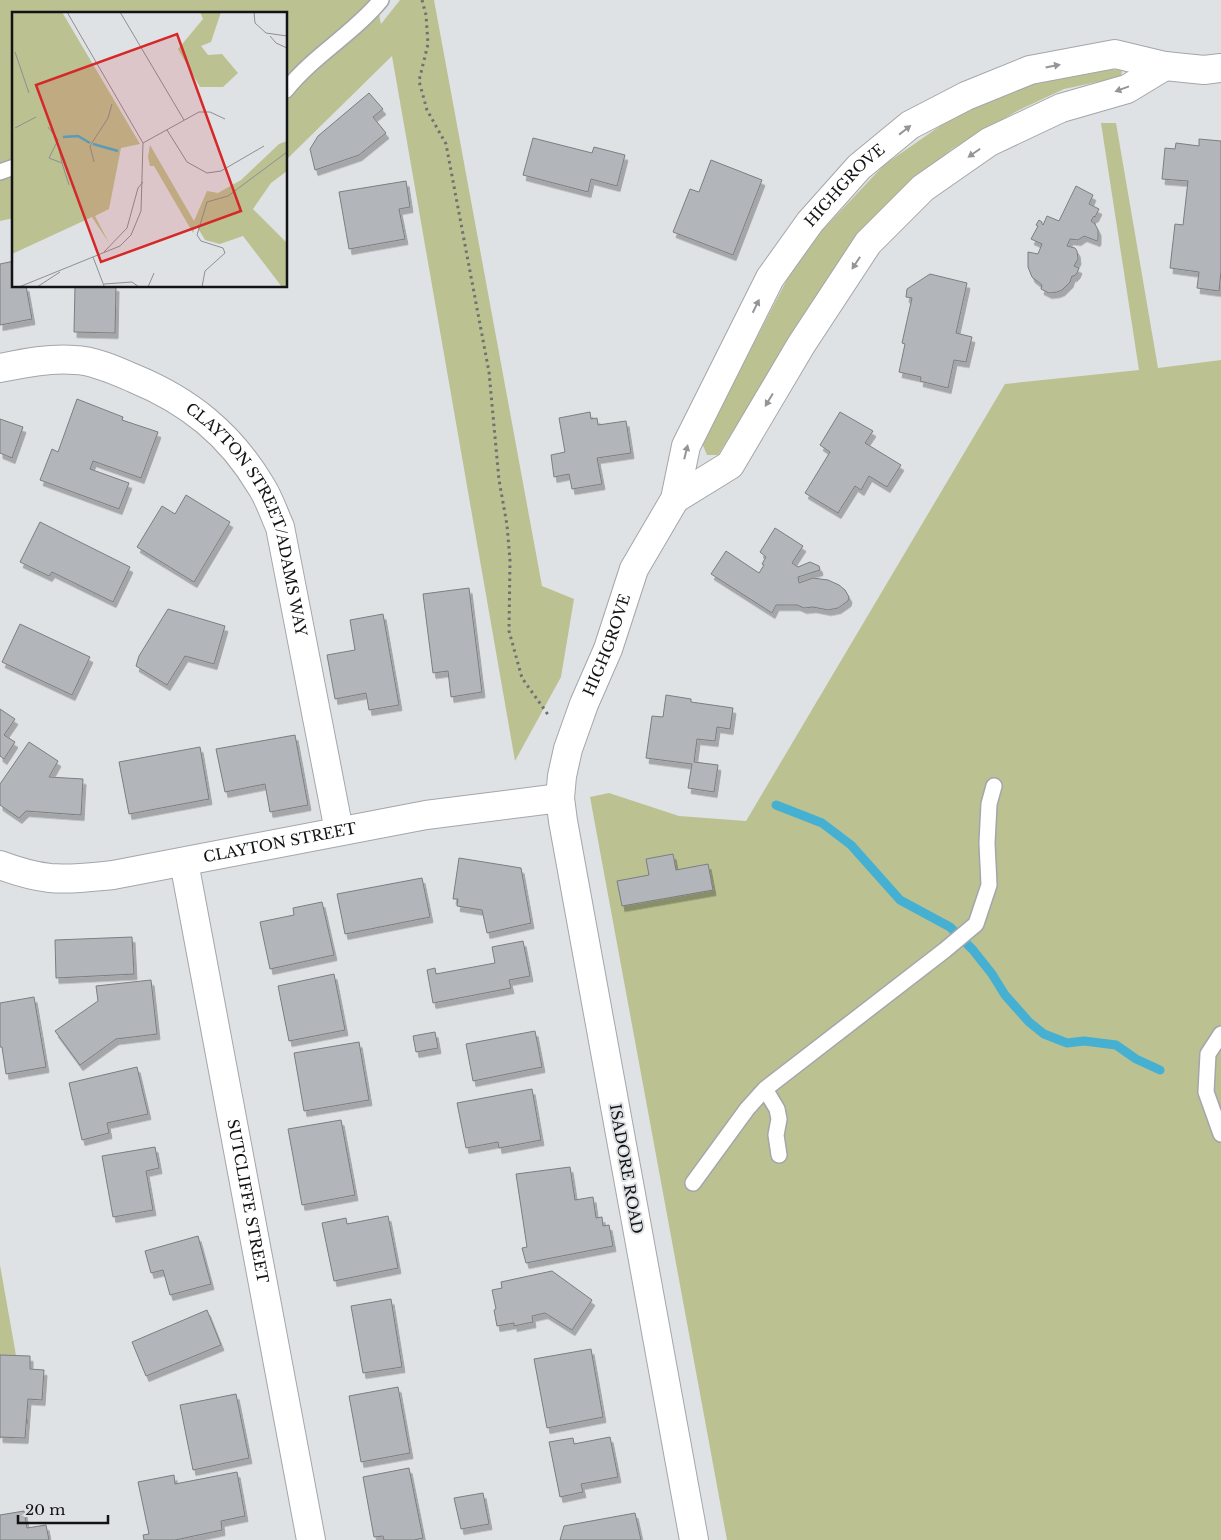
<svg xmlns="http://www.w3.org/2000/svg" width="1221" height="1540" font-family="'Libre Baskerville',serif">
<defs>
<filter id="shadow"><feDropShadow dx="3" dy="5.5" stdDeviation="0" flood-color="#0004"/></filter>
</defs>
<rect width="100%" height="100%" fill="#dfe2e5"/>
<path fill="#bbc191" d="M0 0H376L381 24 400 0H434L542 586 574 599 561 677 515 761 392 56 286 160V14H14V218L0 221Z
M1106 69 1122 70 1121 77 1064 89 1019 110 952 149 897 196 841 259 718 455H707L702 443 793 268 816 237 884 165 953 117 1033 83Z
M1101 123H1116L1158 368 1221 360V1540H727L590 797 609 793 679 816 746 821 1005 384 1139 370Z
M0 1265 28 1423 0 1439Z"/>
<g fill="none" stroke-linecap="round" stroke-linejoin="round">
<path stroke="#45b0d1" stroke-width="9" d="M776 805 822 823 851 845 900 900 950 927 973 950 992 974 1005 995 1029 1022 1044 1034 1067 1043 1084 1041 1116 1045 1136 1059 1160 1070"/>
</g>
<path fill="#b2b5b9" stroke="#7b7e81" filter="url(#shadow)" d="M369 93 383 109 373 117 386 133 359 155 315 170 310 149 318 136Z
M533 138 592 153 594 147 625 155 617 186 591 179 588 192 523 175Z
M1199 139 1221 141V271L1219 291 1197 288 1199 272 1170 268 1175 224 1183 225 1188 181 1162 179 1165 148 1175 149 1176 143 1199 146Z
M711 160 762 180 733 255 673 232 690 189 699 192Z
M406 181 410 207 399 209 405 239 349 249 339 192Z
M1076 186 1093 195 1089 204 1099 209 1095 217 1094 216 1091 221 1095 224 1098 230V239L1097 241 1084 236 1078 240 1070 239 1067 246 1075 248 1077 251 1078 259 1074 266 1079 268 1077 273 1074 276H1072L1070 282 1062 290 1057 292 1049 293 1041 289 1042 285 1032 277 1028 267V252L1038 254 1042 244 1031 239 1038 226 1036 225 1039 220 1042 222V224L1043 225 1047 216 1059 221Z
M14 261V286H26L32 319 0 325V264Z
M930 274 967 283 956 333 972 337 966 362 954 360 948 388 920 381 921 377 899 372 905 344 902 343 912 298 906 297 907 289Z
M75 286H116L115 333 74 332Z
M77 399 123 417 122 420 158 432 141 478 93 461 90 469 129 483 119 509 40 480 52 449 58 452Z
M590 412 591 419 597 418 598 425 626 421 631 453 597 458 602 484 572 489 569 474 554 477 551 455 565 452 559 418Z
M840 412 873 431 865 443 901 465 887 487 869 476 861 490 855 486 838 513 805 493 830 452 820 445Z
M0 419 23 427 12 458 0 453Z
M186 495 230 522 194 582 137 547 162 506 175 514Z
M40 522 130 567 113 602 52 572 49 576 20 562Z
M775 528 803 546 792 563 798 567 810 562 819 566 820 570 798 577 799 583 813 578 828 580 839 585 845 590 849 597 848 601 838 608 828 610 813 607 804 608 797 605H776L772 613 711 574 726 551 759 573 764 565 762 564 766 557 760 552Z
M469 588 482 692 451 697 448 671 433 673 423 594Z
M168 609 225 626 214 664 185 656 167 685 136 666 139 656Z
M383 614 399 705 369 710 366 693 335 699 327 655 355 650 350 620Z
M20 624 90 657 72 695 2 662Z
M666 695 691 699V702L733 708 730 729 717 727 715 741 697 739 694 762 718 765 714 792 688 788 692 764 646 758 652 716 663 717Z
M0 709 15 719 4 735 15 742 4 759 0 756Z
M295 735 308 805 270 812 265 784 225 792 216 749Z
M29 742 58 761 49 777 83 779 81 815 26 811 19 818 0 805V784Z
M200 747 209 799 129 814 119 762Z
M673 854 676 870 708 864 713 890 622 906 617 881 649 875 646 859Z
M459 858 521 868 531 923 487 933 482 910 457 906 458 899H453Z
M422 878 430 917 345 934 337 894Z
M322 902 334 955 270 969 260 922 294 915 293 908Z
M132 937 134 974 56 978 55 940Z
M523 941 530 976 509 980 511 988 433 1003 427 970 435 968 436 974 495 963 492 947Z
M334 974 345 1030 289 1041 278 986Z
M151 980 157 1034 116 1039 80 1065 55 1031 98 1001 96 986Z
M34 997 46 1067 6 1074 2 1047H0V1003Z
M535 1031 542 1067 473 1081 466 1044Z
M435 1032 438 1048 416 1052 413 1036Z
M359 1042 369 1100 304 1111 294 1053Z
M137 1067 148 1114 107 1123 109 1133 82 1140 69 1083Z
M532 1089 541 1140 499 1148 498 1142 466 1148 457 1103Z
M341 1120 355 1195 302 1205 288 1129Z
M155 1147 159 1168 146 1171 153 1210 113 1217 102 1156Z
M570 1167 575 1200 593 1197 596 1218 602 1217 603 1226 609 1225 613 1246 526 1263 522 1248 527 1247 516 1174Z
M388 1216 398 1268 334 1281 322 1223 346 1218 347 1224Z
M198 1236 211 1284 170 1295 163 1270 151 1273 145 1251Z
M552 1271 592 1300 572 1330 545 1313 532 1316 533 1322 514 1326V1323L497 1326 494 1310 496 1309 492 1290 502 1288 501 1282Z
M391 1299 402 1367 363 1373 351 1306Z
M207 1310 221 1345 146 1376 132 1342Z
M591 1349 603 1417 547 1428 534 1359Z
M0 1355 30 1356V1369L44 1370 42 1400 28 1399 25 1438 0 1437Z
M398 1387 410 1453 361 1462 349 1396Z
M236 1394 249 1458 193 1470 180 1405Z
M610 1437 618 1477 581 1484 583 1492 560 1497 549 1442 573 1438 574 1444Z
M409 1468 423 1538 414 1540H384L383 1536 374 1537 363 1477Z
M237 1472 245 1516 221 1521 222 1530 175 1540H144L143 1535 149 1534 138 1482 174 1475 175 1484Z
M483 1493 489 1524 461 1529 454 1498Z
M24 1511 27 1528 46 1525 49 1540H0V1515Z
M635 1513 641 1540H560L564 1526Z"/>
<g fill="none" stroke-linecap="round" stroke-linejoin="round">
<g stroke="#a3a6aa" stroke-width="18">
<path id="lane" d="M286 90C314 55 353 34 381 0
M0 172 14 167
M1221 1034 1208 1054 1206 1092 1221 1134
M765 1089 777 1109 779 1119 776 1135 779 1155
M693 1183 747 1109 765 1089 945 950 976 924 989 885 987 843 989 804 994 786"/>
</g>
<g stroke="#a3a6aa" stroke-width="30">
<g id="street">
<path id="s1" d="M0 368C25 363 49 358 75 360 92 360 117 371 133 378 189 401 230 434 261 486 269 498 274 514 280 527L339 831"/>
<path d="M675 499 730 465 801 345 868 243 923 188 989 142 1061 108 1127 89 1165 66"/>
<path id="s2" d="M184 862 311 1540"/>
<path id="s3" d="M0 865C16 871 33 876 50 878 71 880 92 877 113 875L426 815 560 798"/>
<path id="s4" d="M694 1540 563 821 560 798 562 776 568 749 584 704 608 649 634 569 675 499 686 446 770 278 810 222 859 167 910 125 966 96 1030 70 1115 54 1165 66 1204 70 1221 68"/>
</g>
</g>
<path stroke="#6e7072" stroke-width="3" stroke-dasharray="2.5 4" stroke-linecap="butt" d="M422 0 426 15 428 44 419 81 427 110 446 144 489 372 499 480 507 525 510 560 509 631 522 678 549 716"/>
<use href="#lane" stroke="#fff" stroke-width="15"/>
<use href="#street" stroke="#fff" stroke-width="28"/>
</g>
<defs><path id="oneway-solid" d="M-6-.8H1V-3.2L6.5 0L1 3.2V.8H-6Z" transform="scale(1.25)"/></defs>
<g fill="#949595">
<use href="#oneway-solid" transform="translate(1053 66) rotate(-11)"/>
<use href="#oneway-solid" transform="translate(1122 89) rotate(160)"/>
<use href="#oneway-solid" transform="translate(905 130) rotate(-38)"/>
<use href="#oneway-solid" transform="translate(974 153) rotate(145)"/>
<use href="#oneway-solid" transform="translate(856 263) rotate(123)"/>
<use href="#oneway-solid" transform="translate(756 306) rotate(-64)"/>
<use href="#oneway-solid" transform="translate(769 400) rotate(121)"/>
<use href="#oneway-solid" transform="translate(686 452) rotate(-76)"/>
</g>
<g text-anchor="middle" stroke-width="4" stroke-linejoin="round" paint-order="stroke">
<g font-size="15" fill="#121314" stroke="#dfe2e5">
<text dy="5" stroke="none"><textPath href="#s4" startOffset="1438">HIGHGROVE</textPath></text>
<text dy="5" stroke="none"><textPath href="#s1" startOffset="331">CLAYTON STREET/ADAMS WAY</textPath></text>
<text dy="5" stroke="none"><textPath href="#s4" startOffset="915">HIGHGROVE</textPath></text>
<text dy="5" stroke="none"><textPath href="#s3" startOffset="285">CLAYTON STREET</textPath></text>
<text transform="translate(626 1169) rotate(80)" y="5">ISADORE ROAD</text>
<text dy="5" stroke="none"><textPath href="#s2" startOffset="345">SUTCLIFFE STREET</textPath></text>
</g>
</g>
<g transform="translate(12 12)">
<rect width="275" height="275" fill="#dfe2e5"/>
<path d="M0 0H50L128 132 109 136 97 197 83 204 97 231 80 205 0 242ZM188 0H209L199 30 189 34 196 43 210 42 226 61 211 75H188L166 37 191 7ZM275 129V159L259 171 241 197 275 231V275H270L231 224 208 232 193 228 184 213 181 221 142 154H138L136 145 138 133 182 209 195 179 206 181 229 168 267 132Z" fill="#bbc191"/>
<path fill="none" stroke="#45b0d1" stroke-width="2.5" d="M51 125 66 124 78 131M81 132 106 139"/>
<path fill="none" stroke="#8d8f91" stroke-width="1" d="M108 0 172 108M242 0 243 11 254 21 275 24M258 24 264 31 275 36M3 40 17 81M36 115 46 128 37 146 50 151 57 173M3 116 24 105M155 118 175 150 195 161 209 159 252 134M131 131 187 100H198L213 107M46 132 50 151M82 150 78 134 96 106 100 92M92 240 115 216 126 176 131 170M81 245 92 274M92 272 120 270 127 275M7 275 108 234 119 223 129 199 131 131 55 0M25 275 48 260M136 275 142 261M190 275 193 259 213 241 211 236 189 229 185 223 195 190 216 184 275 140"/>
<path fill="#d62828" fill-opacity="0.15" stroke="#d62828" stroke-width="2.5" d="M165 22 229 199 89 250 24 73Z"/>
<rect width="275" height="275" fill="none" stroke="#121314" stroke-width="2.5"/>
</g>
<path d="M18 1515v8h90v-8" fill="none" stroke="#121314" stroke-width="2.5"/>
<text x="25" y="1515" font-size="15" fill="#121314" stroke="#dfe2e5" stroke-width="4" paint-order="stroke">20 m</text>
</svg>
